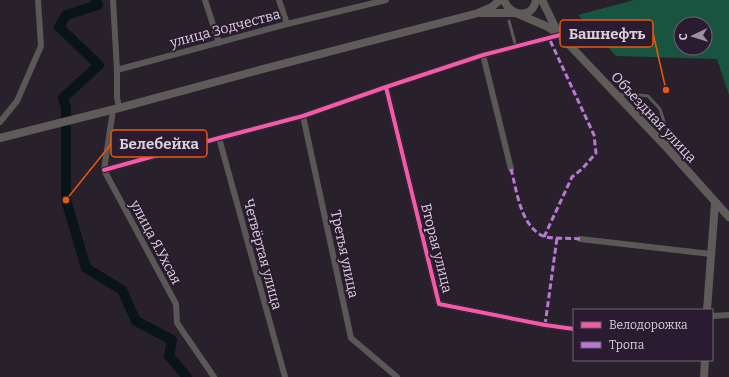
<svg xmlns="http://www.w3.org/2000/svg" width="729" height="377" font-family="Bitter,serif">
<rect width="100%" height="100%" fill="#28202b"/>
<path fill="#185440" fill-rule="evenodd" d="M634 0H729V95L717 59 616 56 578 15ZM681 24H705V48H681Z"/>
<g fill="none" stroke-linecap="round" stroke-linejoin="round">
<path stroke="#091418" stroke-width="10" d="M96 0 98 5 66 15 59 27 99 65 63 98 66 108V200L86 268 122 290 136 321 172 340 169 356 187 377"/>
<path stroke="#5a5856" stroke-width="3" d="M509 21 516 47
M618 95 630 94 648 96 660 109 668 134V146"/>
<path stroke="#5a5856" stroke-width="6" d="M113 0 117 70V97L119 108
M205 0 219 43
M279 0 287 24
M483 55 511 169
M117 70 287 24 386 0
M386 87 439 304 545 325 574 329
M113 110 104 170 176 304 177 323 214 377
M303 116 351 338 397 377
M0 122 17 101 41 46 38 0
M219 138 285 377
M104 170 219 138 303 116 386 87 483 55 560 35
M580 239 711 254
M712 316 729 315"/>
<path stroke="#5e5b59" stroke-width="8" d="M504 0C510 17 533 19 536 0
M542 0 558 33
M481 13H516L546 26 560 35 668 149 729 217
M0 138 119 108 252 72 478 13 492 7 500 0
M707 310 715 203
M704 377 705 360"/>
<path stroke="#ba77d6" stroke-width="3" stroke-dasharray="6 3" stroke-linecap="butt" d="M511 169C517 191 520 225 543 236 549 239 572 238 580 239
M544 237 572 177 582 169 596 153 594 135 549 38
M545 325 557 238"/>
<g stroke="#2b1b30" stroke-width="6">
<path id="cycleway" d="M386 87 439 304 545 325 574 329
M104 170 219 138 303 116 386 87 483 55 560 35"/>
</g>
<use href="#cycleway" stroke="#f35aa7" stroke-width="4"/>
</g>
<g text-anchor="middle" stroke-width="4" stroke-linejoin="round" paint-order="stroke">
<g font-size="14" fill="#dad0dd" stroke="#2b1b30">
<text transform="translate(225 28) rotate(-15)" y="5">улица Зодчества</text>
<text transform="translate(654 117) rotate(47)" y="5">Объездная улица</text>
<text transform="translate(156 242) rotate(62)" y="5">улица Я.Ухсая</text>
<text transform="translate(437 248) rotate(76)" y="5">Вторая улица</text>
<text transform="translate(263 254) rotate(75)" y="5">Четвёртая улица</text>
<text transform="translate(345 254) rotate(78)" y="5">Третья улица</text>
</g>
</g>
<path fill="none" stroke="#e8590c" stroke-width="1.5" d="M666 90L653 33M66 200L111 144"/>
<g fill="#e8590c" stroke="#2b1b30" stroke-width="1.5">
<circle cx="666" cy="90" r="4"/>
<circle cx="66" cy="200" r="4"/>
</g>
<g fill="#2b1b30" stroke="#e8590c" stroke-width="1.5">
<rect x="560" y="20" width="93" height="27" rx="4"/>
<rect x="111" y="130" width="96" height="27" rx="4"/>
</g>
<g font-size="15" text-anchor="middle" font-weight="bold" fill="#dad0dd">
<text x="607" y="39">Башнефть</text>
<text x="159" y="149">Белебейка</text>
</g>
<rect x="573" y="309" width="140" height="52" fill="#2b1b30" stroke="#716375"/>
<rect x="581" y="322" width="20" height="6" fill="#f35aa7" stroke="#716375"/>
<text x="609" y="329" font-size="12" fill="#dad0dd">Велодорожка</text>
<rect x="581" y="342" width="20" height="6" fill="#ba77d6" stroke="#716375"/>
<text x="609" y="349" font-size="12" fill="#dad0dd">Тропа</text>
<g transform="translate(693 36) rotate(266)"><circle r="19" fill="#2b1b30" stroke="#716375"/>
<path d="M0-3L7 15L0 10L-7 15Z" fill="#9c929f"/>
<text y="-6" font-size="11" font-weight="bold" text-anchor="middle" fill="#dad0dd">С</text>
</g>
</svg>
